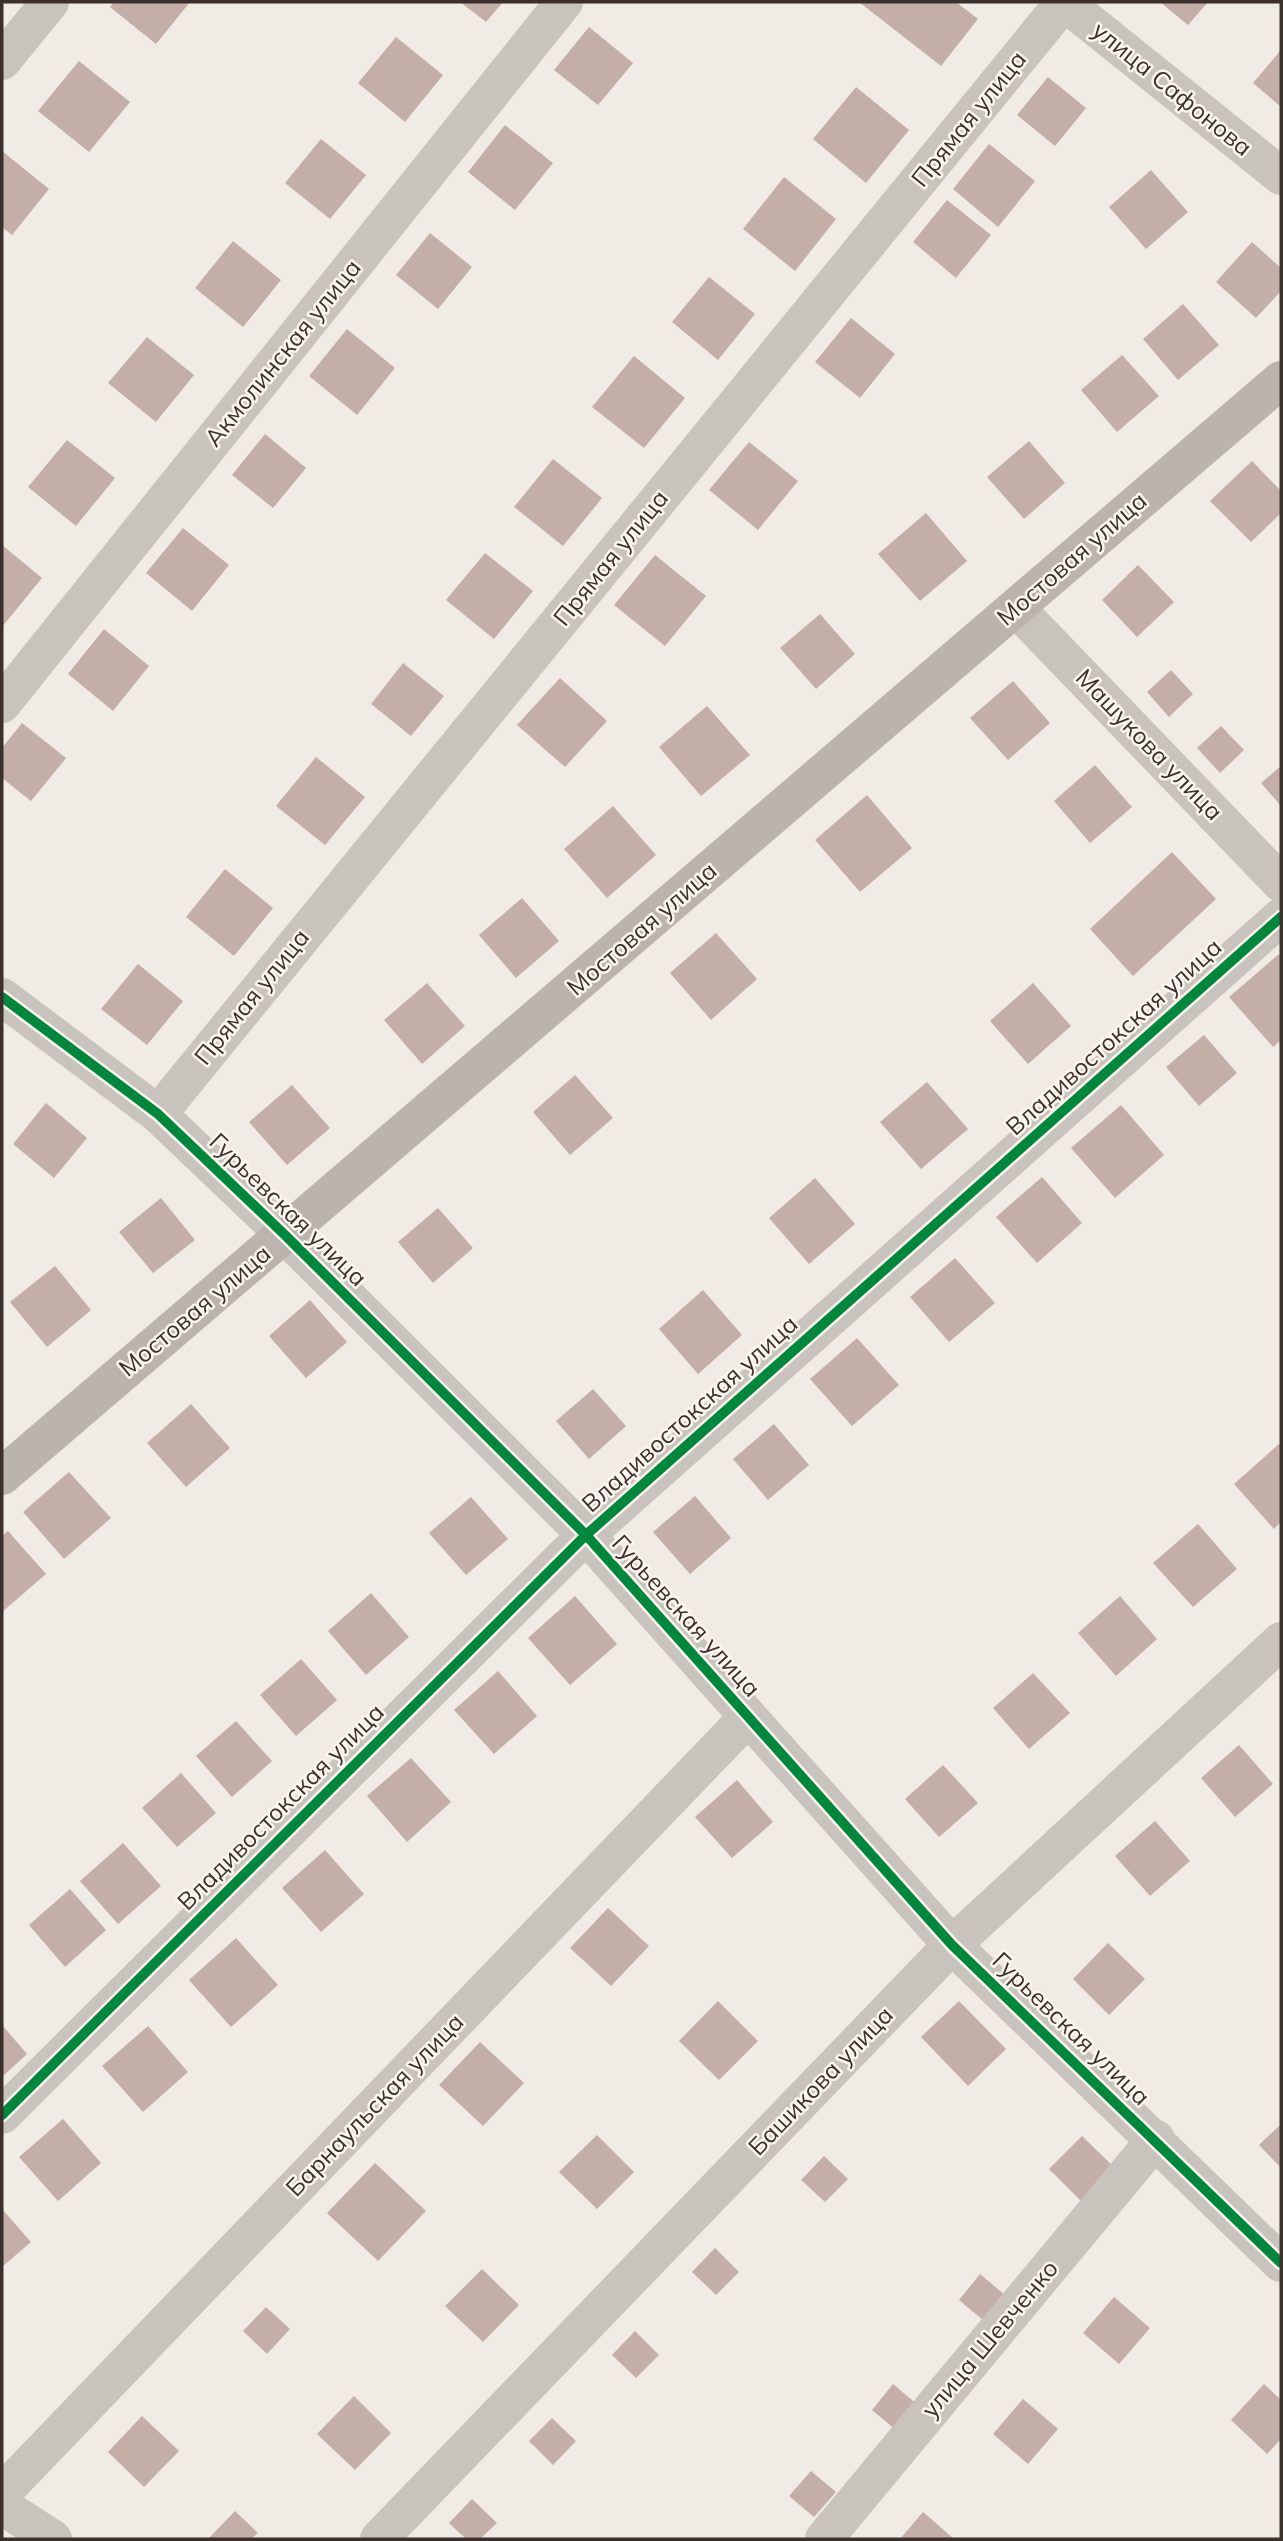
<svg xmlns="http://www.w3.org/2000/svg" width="1283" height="2541" font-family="Mulish,sans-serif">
<rect width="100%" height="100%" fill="#f0ebe5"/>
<path fill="#c3afa7" d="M114 2H190L156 44 110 7Z
M460 2H503L486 22Z
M859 2H956L978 19 941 66Z
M1160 2H1208L1188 25Z
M589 27 633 63 598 105 554 70Z
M396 37 443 75 405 122 358 83Z
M1281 50V107L1253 83Z
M79 61 130 102 89 152 38 111Z
M1048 77 1086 108 1055 146 1017 115Z
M856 87 909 130 866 183 813 139Z
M505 125 553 163 515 210 468 172Z
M321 139 366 175 330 219 285 183Z
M989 144 1035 181 998 227 953 189Z
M2 151 49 189 12 235 2 227Z
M1151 170 1188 212 1146 249 1109 207Z
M784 177 836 219 795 271 743 229Z
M947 200 991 235 956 278 913 242Z
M430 233 472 267 438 309 396 275Z
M233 241 281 280 243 327 195 288Z
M1252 242 1281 268V291L1256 318 1216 282Z
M709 277 755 314 718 360 672 322Z
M1183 304 1219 345 1178 380 1143 339Z
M851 318 895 354 860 398 815 362Z
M347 329 395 368 357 415 309 376Z
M147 337 194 375 156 422 108 383Z
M1122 355 1159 396 1117 432 1081 390Z
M634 356 685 398 644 448 592 407Z
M265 434 306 468 273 508 232 475Z
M67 440 115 478 76 526 28 487Z
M1029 441 1065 483 1024 519 987 477Z
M749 442 798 481 758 530 709 490Z
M553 459 602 498 563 546 514 507Z
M1252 461 1281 491V513L1251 542 1210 501Z
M926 513 967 561 920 601 878 554Z
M183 528 229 565 192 611 146 573Z
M2 545 42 578 2 627Z
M485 553 533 591 494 639 446 600Z
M655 555 706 596 665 646 614 605Z
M1138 565 1174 602 1137 637 1102 600Z
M820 614 855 654 816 689 780 648Z
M104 629 149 666 113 711 68 674Z
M403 663 444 696 411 736 371 704Z
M1171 670 1193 694 1169 717 1147 692Z
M560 678 607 721 565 767 517 725Z
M1013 681 1050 723 1008 760 970 718Z
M707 706 750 755 701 796 659 747Z
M22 723 66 758 31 801 2 778V748Z
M1221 726 1244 750 1220 773 1197 748Z
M316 757 365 797 325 845 276 806Z
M1095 765 1132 807 1090 843 1054 801Z
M1281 766V806L1261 783Z
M867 795 912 848 860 892 815 840Z
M613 806 656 855 607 898 564 849Z
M1172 852 1216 899 1133 976 1090 929Z
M225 869 273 908 234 956 186 917Z
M522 898 559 941 516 978 479 935Z
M716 933 757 979 711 1020 670 973Z
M1279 954 1281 957V1040L1273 1047 1229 997Z
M138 964 183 1001 147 1045 101 1009Z
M427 983 465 1026 422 1064 384 1020Z
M1033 983 1071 1026 1028 1064 990 1021Z
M1204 1035 1237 1073 1199 1106 1166 1067Z
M575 1075 613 1118 570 1155 533 1112Z
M927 1082 968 1129 921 1169 880 1122Z
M292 1085 330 1128 287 1165 249 1122Z
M46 1103 87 1138 54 1178 13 1144Z
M1121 1105 1164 1155 1115 1198 1071 1148Z
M1042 1177 1082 1223 1037 1263 996 1217Z
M815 1178 855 1224 809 1264 769 1218Z
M161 1198 195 1240 153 1273 119 1232Z
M438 1208 473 1248 433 1283 398 1242Z
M955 1258 995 1303 949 1342 910 1297Z
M55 1266 91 1310 47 1347 10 1302Z
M703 1290 742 1335 698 1374 659 1329Z
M310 1300 347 1342 306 1378 269 1336Z
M857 1338 899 1385 852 1426 810 1379Z
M593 1389 626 1426 589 1459 556 1421Z
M191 1404 230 1448 186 1487 147 1443Z
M774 1424 809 1465 768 1500 733 1459Z
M1279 1444 1281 1447V1522L1274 1529 1234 1484Z
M69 1472 111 1518 64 1559 23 1512Z
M695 1496 731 1538 690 1574 653 1532Z
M471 1497 508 1539 466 1575 429 1533Z
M1198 1524 1237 1569 1193 1607 1153 1563Z
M8 1531 46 1574 2 1612V1536Z
M371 1593 409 1637 366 1675 328 1631Z
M575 1596 617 1644 570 1685 528 1638Z
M1120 1596 1157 1639 1116 1676 1078 1633Z
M301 1659 337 1700 296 1736 260 1695Z
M498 1671 537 1716 494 1754 454 1710Z
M1033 1673 1070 1713 1029 1749 993 1708Z
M236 1721 272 1761 232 1797 196 1756Z
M1239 1745 1273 1784 1235 1817 1201 1778Z
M411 1758 451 1802 407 1842 367 1796Z
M943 1765 978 1803 939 1837 905 1799Z
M181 1773 216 1813 177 1847 142 1808Z
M737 1780 773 1822 732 1858 695 1817Z
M1155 1821 1190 1861 1150 1896 1115 1856Z
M123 1843 161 1886 118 1924 80 1881Z
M325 1850 364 1894 321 1932 282 1888Z
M70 1889 106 1930 65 1967 29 1925Z
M608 1908 649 1946 611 1986 570 1948Z
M236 1938 278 1985 231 2027 189 1980Z
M1108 1943 1145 1979 1109 2015 1073 1979Z
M718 2001 758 2041 719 2080 679 2041Z
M959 2001 1006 2049 968 2086 921 2037Z
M2 2025 27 2054 2 2077Z
M148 2026 188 2072 143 2112 102 2066Z
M480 2042 524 2083 483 2126 439 2085Z
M63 2119 101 2163 58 2201 19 2157Z
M1281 2124V2168L1259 2145Z
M597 2135 634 2172 597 2209 559 2172Z
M1082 2136 1116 2169 1083 2203 1049 2169Z
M824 2156 848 2179 825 2202 801 2180Z
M375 2163 426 2211 378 2261 327 2213Z
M2 2209 31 2242 2 2267Z
M715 2248 739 2272 716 2295 692 2272Z
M482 2269 519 2305 483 2342 445 2306Z
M980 2274 1006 2296 984 2321 959 2300Z
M1114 2297 1150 2328 1119 2364 1083 2333Z
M266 2307 290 2329 267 2354 243 2331Z
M635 2331 659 2355 636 2378 612 2355Z
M893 2384 919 2406 897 2431 872 2410Z
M1264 2384 1281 2400V2439L1267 2454 1231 2420Z
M354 2396 391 2433 355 2470 317 2434Z
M1023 2399 1058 2429 1028 2464 993 2434Z
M142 2416 179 2451 144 2487 108 2452Z
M552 2418 576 2441 553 2465 529 2441Z
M811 2471 836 2492 814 2517 789 2496Z
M472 2499 497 2523 480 2539H466L449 2523Z
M235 2511 258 2533 251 2539H208Z
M923 2512 954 2539H900Z"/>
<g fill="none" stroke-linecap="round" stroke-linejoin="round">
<path stroke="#c9c3be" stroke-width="38" d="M1064 2 1281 176
M2 61 50 2
M1016 608 1281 883
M2 704 564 2
M2 997 158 1114 285 1235 586 1535 952 1945 1281 2263
M158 1114 1064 2
M2 2115 586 1535 1281 917
M2 2493 748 1717
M2 2506 53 2539
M379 2539 952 1945 1281 1641
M824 2539 1156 2139"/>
<path stroke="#bab3ae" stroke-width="38" d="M2 1476 1281 380"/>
<g stroke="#fbf5ee" stroke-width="15">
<path id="cycleway" d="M2 997 158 1114 285 1235 586 1535 952 1945 1281 2263
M2 2115 586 1535 1281 917"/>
</g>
<use href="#cycleway" stroke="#00873e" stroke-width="10"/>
</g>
<g text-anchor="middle" stroke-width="5" stroke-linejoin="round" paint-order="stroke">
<g font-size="24" fill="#3b302b" stroke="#fbf5ee">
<text transform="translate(1172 89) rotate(39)" y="8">улица Сафонова</text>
<text transform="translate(969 119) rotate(-51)" y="8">Прямая улица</text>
<text transform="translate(283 353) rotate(-51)" y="8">Акмолинская улица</text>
<text transform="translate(611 558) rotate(-51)" y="8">Прямая улица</text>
<text transform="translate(1072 559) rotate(-41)" y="8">Мостовая улица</text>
<text transform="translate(1149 745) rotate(46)" y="8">Машукова улица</text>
<text transform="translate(642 929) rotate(-41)" y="8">Мостовая улица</text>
<text transform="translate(252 997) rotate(-51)" y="8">Прямая улица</text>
<text transform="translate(1114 1037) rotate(-42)" y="8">Владивостокская улица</text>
<text transform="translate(288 1210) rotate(44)" y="8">Гурьевская улица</text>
<text transform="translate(195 1311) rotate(-40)" y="8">Мостовая улица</text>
<text transform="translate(690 1414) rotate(-42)" y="8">Владивостокская улица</text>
<text transform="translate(686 1616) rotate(48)" y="8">Гурьевская улица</text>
<text transform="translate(281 1807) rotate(-45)" y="8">Владивостокская улица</text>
<text transform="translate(1071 2029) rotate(44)" y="8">Гурьевская улица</text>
<text transform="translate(821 2081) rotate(-46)" y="8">Башикова улица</text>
<text transform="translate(375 2105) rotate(-46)" y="8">Барнаульская улица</text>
<text transform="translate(990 2339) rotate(-50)" y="8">улица Шевченко</text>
</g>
</g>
<rect width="1283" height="2541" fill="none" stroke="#3b302b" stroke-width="7"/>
</svg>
